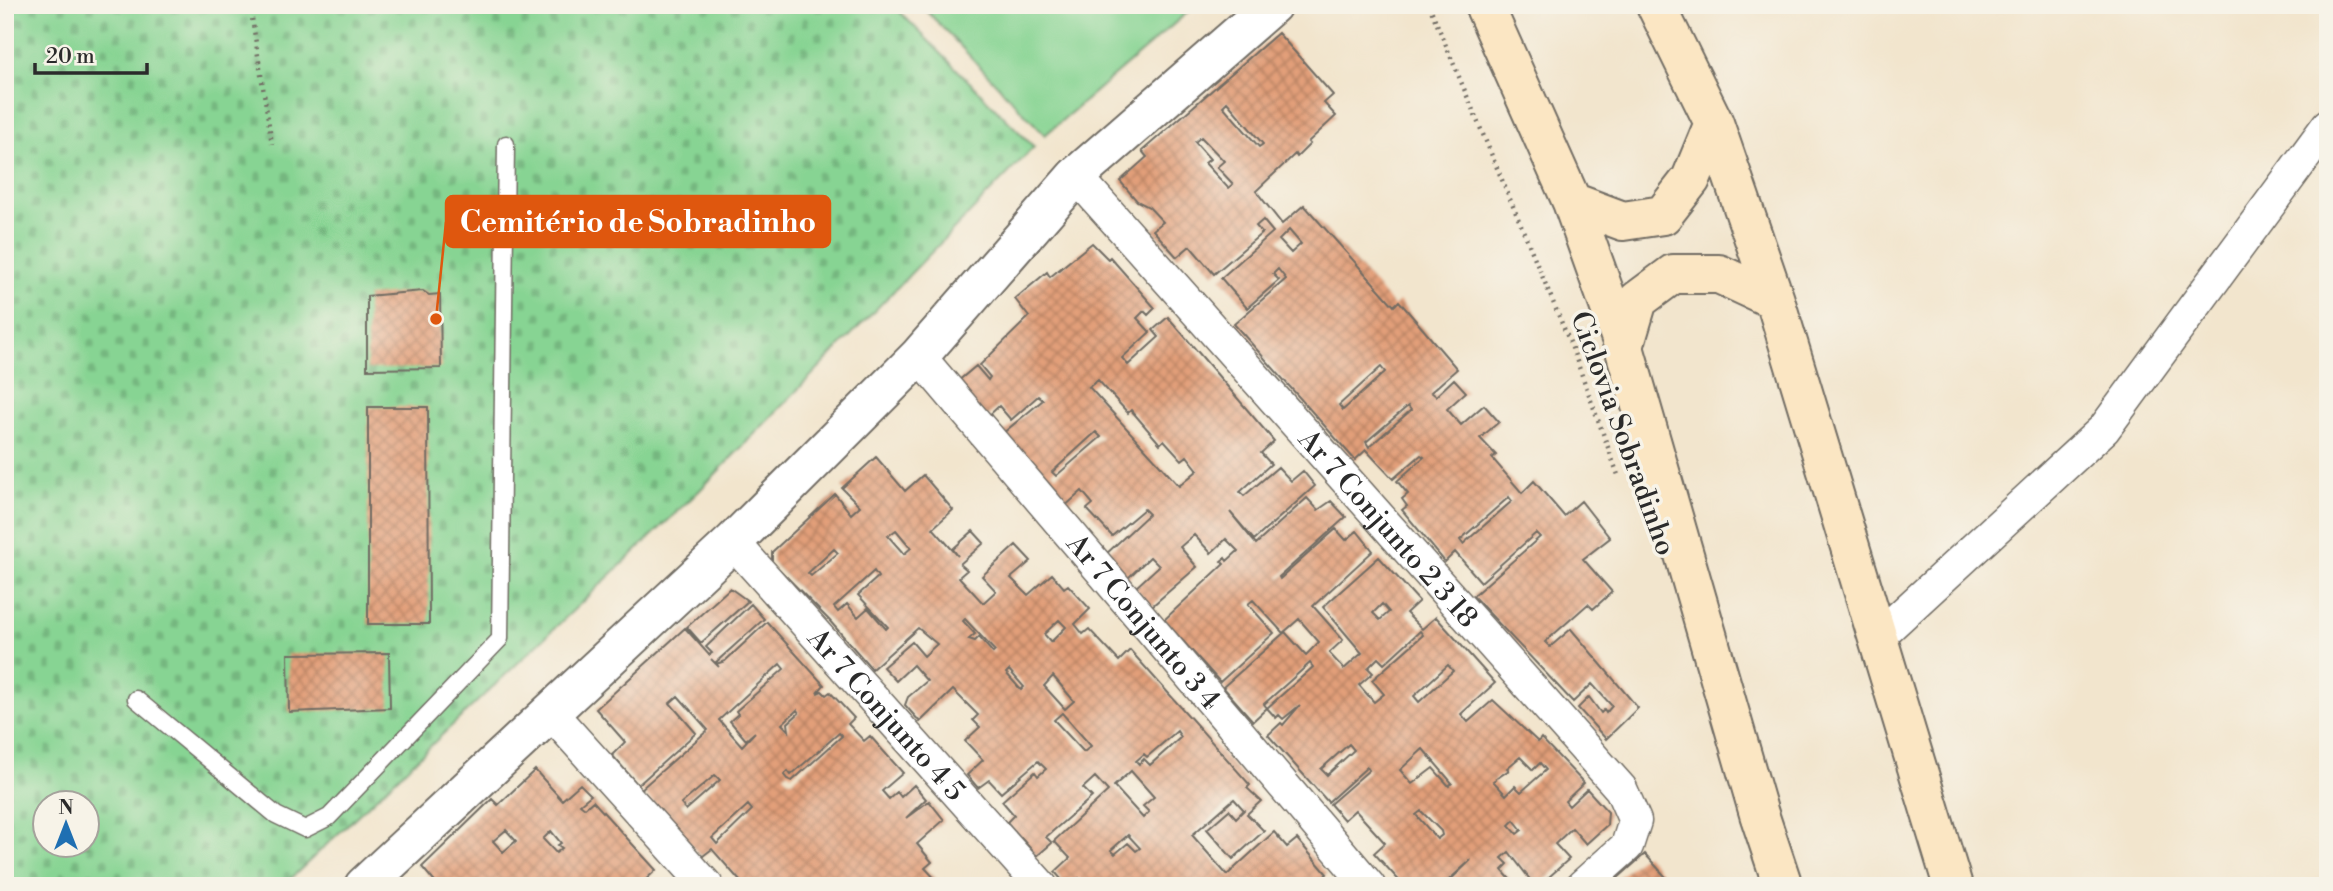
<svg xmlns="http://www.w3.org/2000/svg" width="2333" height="891" font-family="'Libre Bodoni',serif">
<defs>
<pattern id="cemetery-stones" width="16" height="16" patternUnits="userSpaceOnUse" patternTransform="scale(1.75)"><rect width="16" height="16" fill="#87d493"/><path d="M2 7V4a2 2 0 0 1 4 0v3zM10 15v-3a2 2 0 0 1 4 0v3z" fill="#75b67f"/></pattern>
<pattern id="building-cross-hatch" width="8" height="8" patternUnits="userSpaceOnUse" patternTransform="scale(1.75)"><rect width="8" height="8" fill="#e29f79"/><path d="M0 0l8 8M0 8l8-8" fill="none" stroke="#b78263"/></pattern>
</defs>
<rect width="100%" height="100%" fill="#f7f3e8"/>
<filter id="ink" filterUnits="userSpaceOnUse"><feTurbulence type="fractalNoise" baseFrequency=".0143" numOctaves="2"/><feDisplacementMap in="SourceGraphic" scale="14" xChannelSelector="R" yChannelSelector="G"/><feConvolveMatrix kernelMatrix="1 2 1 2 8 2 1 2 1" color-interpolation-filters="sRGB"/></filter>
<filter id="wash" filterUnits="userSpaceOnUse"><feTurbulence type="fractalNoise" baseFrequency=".00686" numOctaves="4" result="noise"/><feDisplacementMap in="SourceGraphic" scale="28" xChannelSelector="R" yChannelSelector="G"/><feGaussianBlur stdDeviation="1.57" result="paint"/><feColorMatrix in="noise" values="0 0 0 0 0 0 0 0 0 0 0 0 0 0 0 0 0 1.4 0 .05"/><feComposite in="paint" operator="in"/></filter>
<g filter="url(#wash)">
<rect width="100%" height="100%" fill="#f2e5cd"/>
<path fill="url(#cemetery-stones)" stroke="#59805f" stroke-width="2" fill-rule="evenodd" d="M5 5H893L1034 147 699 491 283 886H5ZM46 804H88V846H46Z"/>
<path fill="#87d493" stroke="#59805f" stroke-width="2" d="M927 5H1196L1045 135 924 8Z"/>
<g id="blocks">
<path fill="url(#building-cross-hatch)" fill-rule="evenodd" d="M1278 33 1333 95 1324 103 1336 116 1308 142 1310 144 1297 157 1295 154 1256 191 1282 224 1304 205 1394 306 1399 301 1457 369 1431 392 1436 396 1454 379 1466 392 1447 409 1461 425 1484 405 1499 422 1480 438 1496 455 1492 458 1522 493 1534 481 1564 516 1581 501 1610 538 1583 559 1612 592 1593 609 1588 604 1545 642 1550 647 1571 629 1638 708 1606 739 1578 708 1589 697 1601 713 1604 710 1606 713 1612 706 1592 684 1573 702 1473 596 1540 537 1536 533 1481 582 1455 552 1445 562 1402 510 1407 506 1402 499 1408 494 1397 481 1424 457 1421 455 1393 479 1366 450 1355 460 1234 324 1286 279 1278 269 1273 274 1279 280 1247 308 1221 278 1273 232 1263 220 1256 226 1262 233 1214 274 1190 246 1177 257 1153 230 1163 222 1149 207 1137 201 1120 181 1147 157 1142 151ZM1227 102 1263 144 1259 147 1223 106ZM1201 137 1224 161 1217 167 1233 184 1228 188 1205 163 1210 159 1195 142ZM1289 230 1301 244 1291 253 1279 240ZM1381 367 1385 372 1343 410 1339 405ZM1408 406 1411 410 1369 447 1366 442ZM1509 497 1512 501 1463 544 1460 540Z
M1092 243 1108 259 1110 257 1155 308 1148 315 1144 311 1137 318 1150 332 1122 358 1128 365 1159 337 1153 330 1168 317 1274 441 1261 453 1271 464 1240 492 1244 496 1278 467 1291 481 1303 471 1315 486 1254 540 1230 512 1256 544 1307 498 1318 510 1331 501 1346 517 1279 577 1280 579 1336 529 1346 540 1357 531 1373 551 1313 606 1343 640 1329 653 1344 669 1362 653 1323 607 1379 557 1419 601 1406 613 1422 629 1436 617 1495 683 1461 714 1468 722 1493 700 1538 742 1541 738 1584 783 1565 801 1569 806 1587 789 1608 812 1607 825 1586 844 1572 828 1555 844 1569 859 1539 886H1535L1509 852 1502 858 1508 864 1502 870 1516 886H1444L1471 860 1442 886H1404L1374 853 1385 843 1355 810 1344 820 1330 804 1369 770 1367 767 1328 802 1268 735 1281 723 1283 725 1300 705 1283 719 1279 715 1276 718 1267 708 1253 721 1223 687 1285 632 1306 655 1319 642 1299 619 1283 633 1253 600 1248 604 1274 633 1220 682 1164 620 1224 564 1221 561 1225 558 1227 561 1238 551 1226 539 1211 553 1194 535 1180 547 1197 567 1152 606 1135 588 1159 566 1150 557 1127 579 1105 555 1149 514 1144 509 1112 536 1087 509 1093 504 1082 491 1063 508 1002 434 1043 400 1038 396 1011 420 999 406 984 420 957 382 976 366 988 380 990 377 980 365 1029 317 1015 299 1047 272 1050 277ZM1098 380 1128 413 1131 410 1160 444 1164 440 1182 460 1187 456 1198 470 1179 486 1089 387ZM1096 432 1101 437 1056 476 1052 472ZM1382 604 1389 612 1380 620 1373 613ZM1420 631 1423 635 1372 680 1384 694 1374 702 1359 685 1373 673 1368 668 1378 658 1384 664ZM1310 663 1313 667 1267 708 1264 704ZM1448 665 1453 671 1419 702 1414 696ZM1349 744 1354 750 1327 775 1321 769ZM1423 749 1452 783 1449 786 1433 768 1412 784 1400 770ZM1520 757 1533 770 1540 763 1546 770 1521 792 1515 786 1506 795 1493 781 1509 770 1507 768ZM1421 811 1441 831 1442 835 1437 839 1416 815ZM1514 820 1522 830 1517 834 1509 825Z
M423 291 429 295 440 294 441 368 367 369V296Z
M368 407H428L429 624H368Z
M876 457 905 491 923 475 953 510 933 528 958 556 953 549 973 531 984 543 960 564 967 570 959 577 983 603 996 591 982 576 1016 545 1031 561 1011 578 1028 595 1052 574 1064 588 1068 585 1090 609 1075 624 1083 634 1089 629 1119 661 1130 650 1250 785 1247 788 1261 801 1247 814 1264 831 1233 859 1207 829 1229 810 1236 818 1244 810 1234 799 1192 835 1227 875 1274 832 1287 847 1297 839 1327 874 1314 886H1086L1079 878 1067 886 1055 872 1070 858 1054 841 1108 791 1095 777 1083 788 1092 797 1046 837 1052 843 1037 856 1007 822 1014 815 1002 801 1035 772 1038 776 1046 769 1038 761 1001 793 989 780 978 788 967 775 983 760 965 741 980 727 973 720 978 715 953 690 920 722 905 705 908 697 927 681 913 665 896 681 883 667 912 642 924 656 937 644 918 628 872 669 829 620 772 562V552L835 494 851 514 860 506 842 488ZM896 530 911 548 904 554 888 536ZM834 549 838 553 811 576 808 573ZM874 571 878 577 858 595 888 627 886 629 868 608 858 617 847 604 838 612 834 607ZM965 619 995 651 993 653 979 637 975 641 969 639 975 634 963 621ZM1059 620 1066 627 1051 642 1044 634ZM1009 670 1024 687 1021 690 1006 673ZM1053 676 1074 701 1065 709 1044 686ZM1062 713 1091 746 1084 752 1054 720ZM1177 731 1181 737 1150 765 1144 759 1139 764 1136 761 1144 754 1147 757ZM1131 771 1154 797 1143 806 1149 812 1143 818 1114 786ZM1128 835 1140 848 1136 851 1128 843 1115 854 1111 850Z
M730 588 748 601 701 643 687 627Z
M751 604 764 619 715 663 711 659 719 667 716 664 725 661 767 622 824 685 817 693 822 691 826 695 830 692 854 718 848 724 864 741 870 736 903 773 882 791 889 799 897 792 901 797 914 785 926 799 906 818 929 801 944 820 917 844 932 862 925 868 939 883 936 886H869L865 882 860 886H737L741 882 712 849 703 856 700 855 641 789 708 730 678 696 670 703 696 733 638 785 612 755 625 742 596 709 685 628 709 655 712 653 706 647ZM780 664 784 669 736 711 738 714 730 721 746 740 755 732 742 746 719 720ZM797 710 799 713 788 723 789 731 782 724ZM839 733 842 736 792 781 787 779 784 775 788 771 791 775ZM715 775 720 780 686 810 681 804ZM748 805 752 810 717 844 712 838Z
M389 653 390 708 289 712 288 654Z
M535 770 562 800 580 784 591 795 580 804 585 808 593 801 656 870 639 886H438L422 867 492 799 498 805ZM506 830 516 841 503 852 493 841ZM551 831 561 843 558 845 562 848 556 853 543 839Z
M1645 854 1674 886H1609Z"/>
</g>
</g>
<g filter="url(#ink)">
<use href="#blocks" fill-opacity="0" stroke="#716c64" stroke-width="2"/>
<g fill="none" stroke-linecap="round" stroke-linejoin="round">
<g stroke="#716c64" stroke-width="19">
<path id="service" d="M136 699 276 815 305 829 329 817 500 639 506 144"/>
</g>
<g stroke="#716c64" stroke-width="35">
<g id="minor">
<path id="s1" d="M1076 176 1621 789 1635 821 1627 846 1582 886"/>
<path id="s2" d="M919 356 1369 886"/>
<path id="s3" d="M733 542 1041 886"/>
<path d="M1878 637 2104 429 2328 125"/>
<path d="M549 711 707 886"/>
</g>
</g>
<g stroke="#716c64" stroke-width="42">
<path id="tertiary" d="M364 886 733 542 919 356 1076 176 1272 5"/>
</g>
<g stroke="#716c64" stroke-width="42">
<path id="secondary" d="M1484 5 1572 202 1624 347 1759 814 1783 886
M1656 5 1714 123 1775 300 1953 886
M1572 202 1623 221 1663 215 1691 179 1714 123
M1624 347 1638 300 1673 274H1719L1775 300"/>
</g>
<path stroke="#716c64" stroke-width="4.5" stroke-dasharray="2 5" stroke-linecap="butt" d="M250 5 272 144
M1429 5 1571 345 1618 475"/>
<use href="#service" stroke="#fff" stroke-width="16"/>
<use href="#minor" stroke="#fff" stroke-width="32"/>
<use href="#tertiary" stroke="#fff" stroke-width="38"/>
<use href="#secondary" stroke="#fbe6c3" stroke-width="38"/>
</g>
</g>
<g text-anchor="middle" stroke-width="7" stroke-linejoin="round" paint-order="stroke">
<g font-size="28" fill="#2b2b2b" stroke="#f7f3e8">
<text transform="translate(1624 433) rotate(70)" y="10">Ciclovia Sobradinho</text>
<text dy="10" stroke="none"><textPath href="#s1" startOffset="471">Ar 7 Conjunto 2 3 18</textPath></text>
<text dy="10" stroke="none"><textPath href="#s2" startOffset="348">Ar 7 Conjunto 3 4</textPath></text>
<text dy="10" stroke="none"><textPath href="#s3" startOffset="231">Ar 7 Conjunto 4 5</textPath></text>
</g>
</g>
<path fill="none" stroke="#df570e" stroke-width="2.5" d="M436 319L446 222"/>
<circle fill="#df570e" stroke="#f7f3e8" stroke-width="2.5" cx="436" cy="319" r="7"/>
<rect fill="#df570e" stroke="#df570e" stroke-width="2.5" x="446" y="196" width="384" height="51" rx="7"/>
<g font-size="30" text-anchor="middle" font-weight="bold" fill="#fff">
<text x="638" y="232">Cemitério de Sobradinho</text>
</g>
<rect width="2333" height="891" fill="none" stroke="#f7f3e8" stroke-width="28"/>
<g transform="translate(66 824)"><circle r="33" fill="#f7f3e8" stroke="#a5a39c" stroke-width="2"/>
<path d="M0-5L12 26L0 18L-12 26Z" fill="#1f6fb2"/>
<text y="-10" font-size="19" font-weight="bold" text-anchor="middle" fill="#2b2b2b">N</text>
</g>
<path d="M35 63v10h112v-10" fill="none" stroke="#2b2b2b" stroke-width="3.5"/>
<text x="46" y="63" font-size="21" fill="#2b2b2b" stroke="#f7f3e8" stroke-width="5" paint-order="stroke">20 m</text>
</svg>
